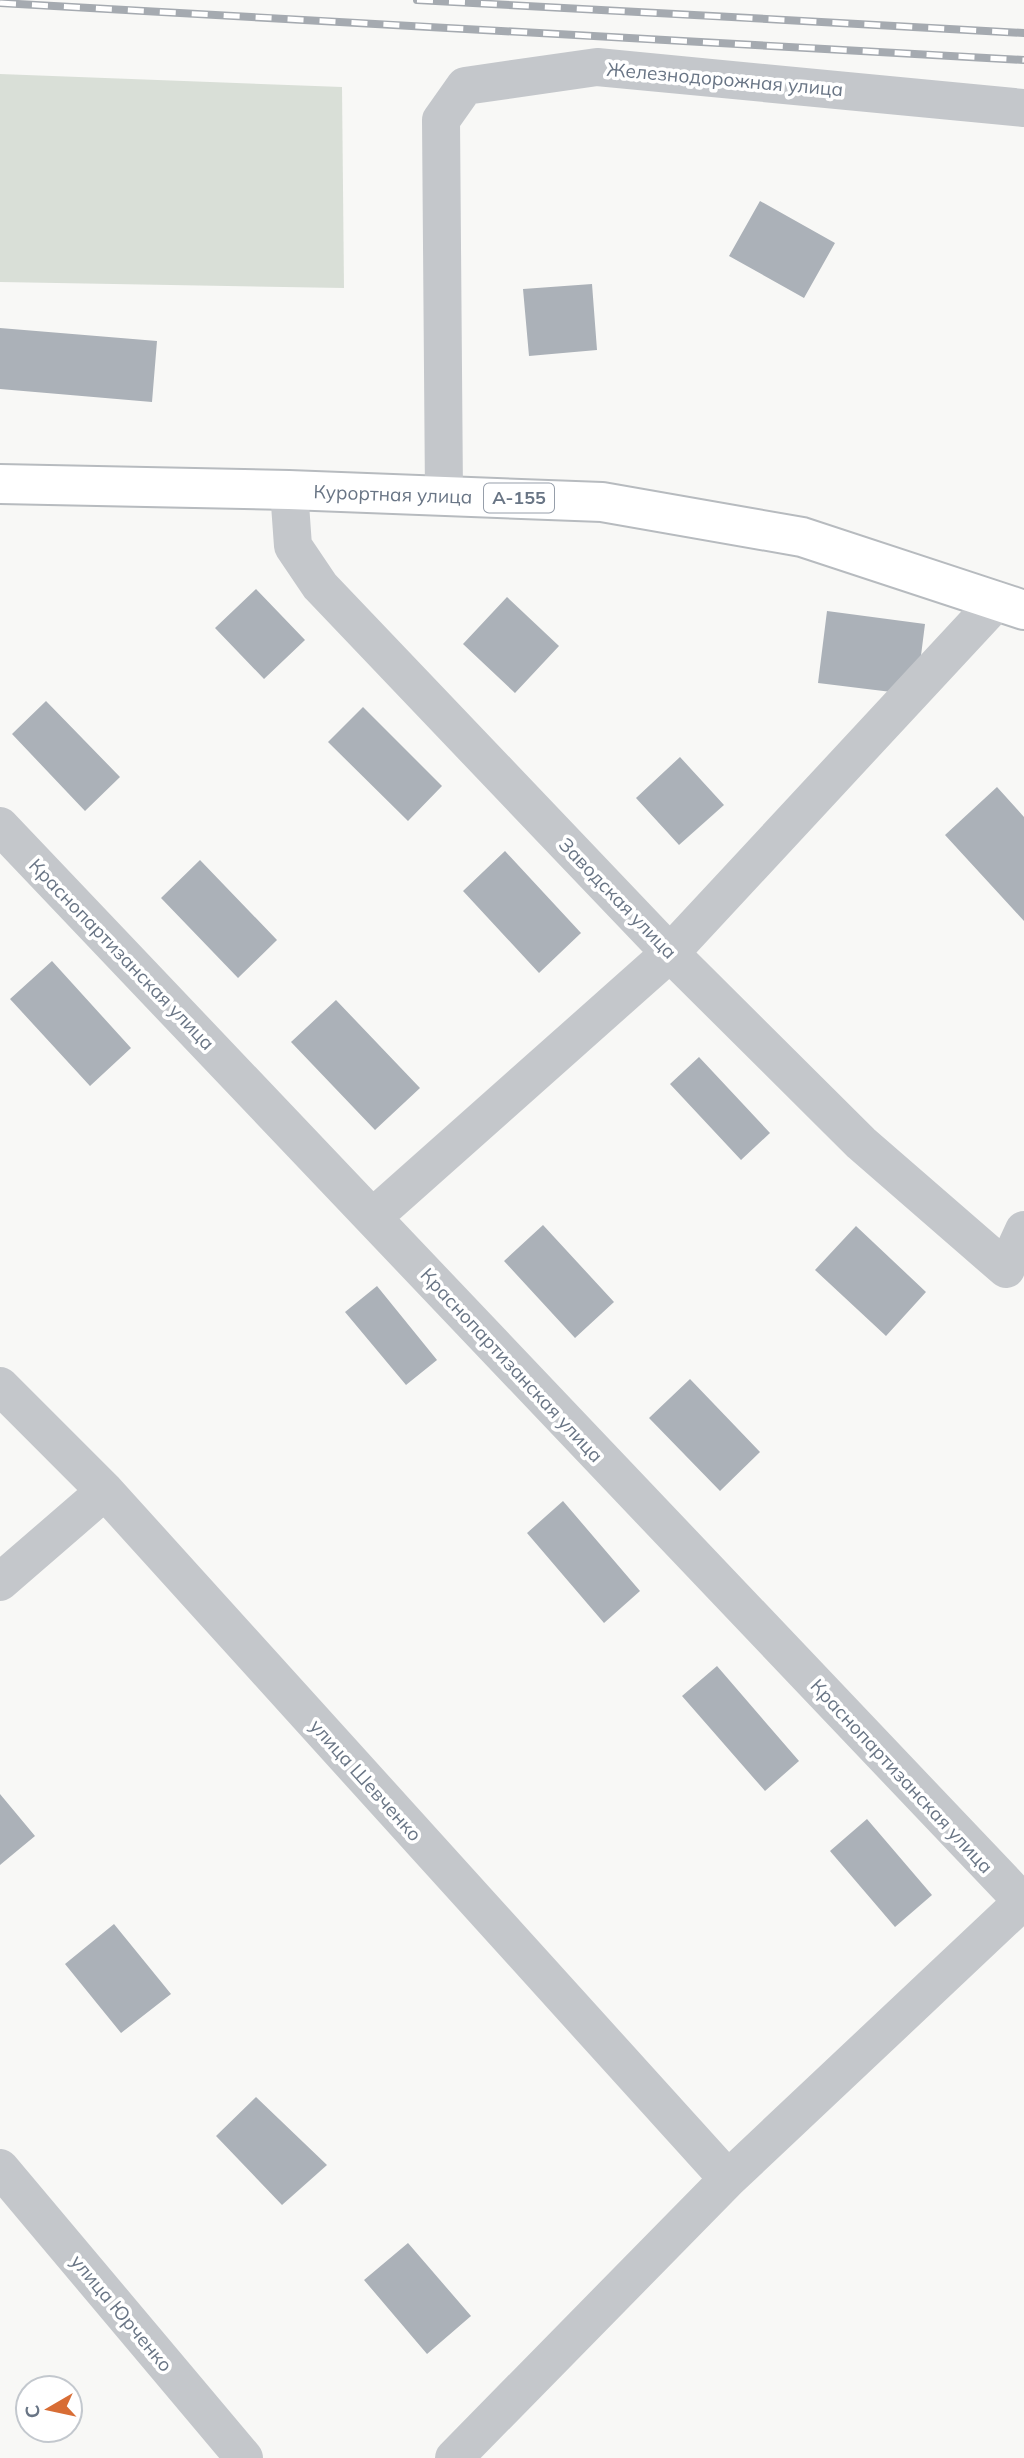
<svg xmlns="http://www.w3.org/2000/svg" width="1024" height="2458" font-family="Mulish,sans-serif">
<rect width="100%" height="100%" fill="#f8f8f6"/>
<path fill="#d9dfd7" d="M0 74 342 87 344 288 0 282Z"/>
<path fill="#abb1b8" d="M760 201 835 243 804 298 729 256Z
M592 284 597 350 529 356 523 289Z
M0 328 157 341 152 402 0 389Z
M256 589 305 640 264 679 215 628Z
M507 597 559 646 515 693 463 644Z
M827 611 925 624 916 695 818 683Z
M46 701 120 777 85 811 12 734Z
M363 707 442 786 408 821 328 742Z
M680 757 724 805 679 845 636 798Z
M997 787 1024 817V921L945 835Z
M505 851 581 933 539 973 463 891Z
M200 860 277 940 238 978 161 898Z
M52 961 131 1048 90 1086 10 999Z
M336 1000 420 1088 375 1130 291 1042Z
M699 1057 770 1133 741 1160 670 1084Z
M543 1225 614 1302 575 1338 504 1261Z
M856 1226 926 1292 886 1336 815 1270Z
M377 1286 437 1360 406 1385 345 1312Z
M690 1379 760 1452 720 1491 649 1418Z
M563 1501 640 1591 604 1623 527 1533Z
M717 1666 799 1761 765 1791 682 1696Z
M0 1794 35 1836 0 1865Z
M867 1819 932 1895 895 1927 830 1851Z
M114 1924 171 1994 121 2033 65 1964Z
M256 2097 327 2165 282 2205 216 2136Z
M408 2243 471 2316 427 2354 364 2280Z"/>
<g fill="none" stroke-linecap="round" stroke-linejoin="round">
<g stroke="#b7bbbf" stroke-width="42">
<path id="primary" d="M0 484 289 490 602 502 802 537 1024 610"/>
</g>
<path stroke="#c4c7cb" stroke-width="38" d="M289 490 293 546 320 586 670 953 861 1143 1006 1269 1024 1230
M444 495 441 120 465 86 597 67 1024 108
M0 826 1024 1903
M373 1217 670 953 997 601
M0 1386 105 1491 728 2179
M0 1582 105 1491
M0 2168 244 2458
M454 2458 728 2179 1022 1902"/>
<use href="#primary" stroke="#fff" stroke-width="38"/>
<g stroke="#a5aab0" stroke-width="8">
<path id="rail" d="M417 0 1024 33
M0 3 1024 60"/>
</g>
<use href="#rail" stroke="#fff" stroke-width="5" stroke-dasharray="16" stroke-linecap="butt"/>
</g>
<g text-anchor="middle" stroke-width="7" stroke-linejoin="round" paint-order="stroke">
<rect fill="#fff" stroke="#969eaa" stroke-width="2" x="484" y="483.5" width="70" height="29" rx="5"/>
<g font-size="18" font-weight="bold" fill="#697585">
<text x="519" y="504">А-155</text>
</g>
<g font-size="19" fill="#697585" stroke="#fff">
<text transform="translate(725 79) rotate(5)" y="7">Железнодорожная улица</text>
<text transform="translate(393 494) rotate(2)" y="7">Курортная улица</text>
<text transform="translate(618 898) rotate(46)" y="7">Заводская улица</text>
<text transform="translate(122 954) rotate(46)" y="7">Краснопартизанская улица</text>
<text transform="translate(512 1365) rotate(47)" y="7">Краснопартизанская улица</text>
<text transform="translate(902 1776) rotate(47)" y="7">Краснопартизанская улица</text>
<text transform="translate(366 1780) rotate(48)" y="7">улица Шевченко</text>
<text transform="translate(122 2313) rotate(50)" y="7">улица Юрченко</text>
</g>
</g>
<g transform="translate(49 2409) rotate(261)"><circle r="33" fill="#ffffff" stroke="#c3c8ce" stroke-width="2"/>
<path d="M0-5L12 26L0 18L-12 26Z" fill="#d86d35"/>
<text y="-10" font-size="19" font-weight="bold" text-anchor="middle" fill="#697585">С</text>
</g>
</svg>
